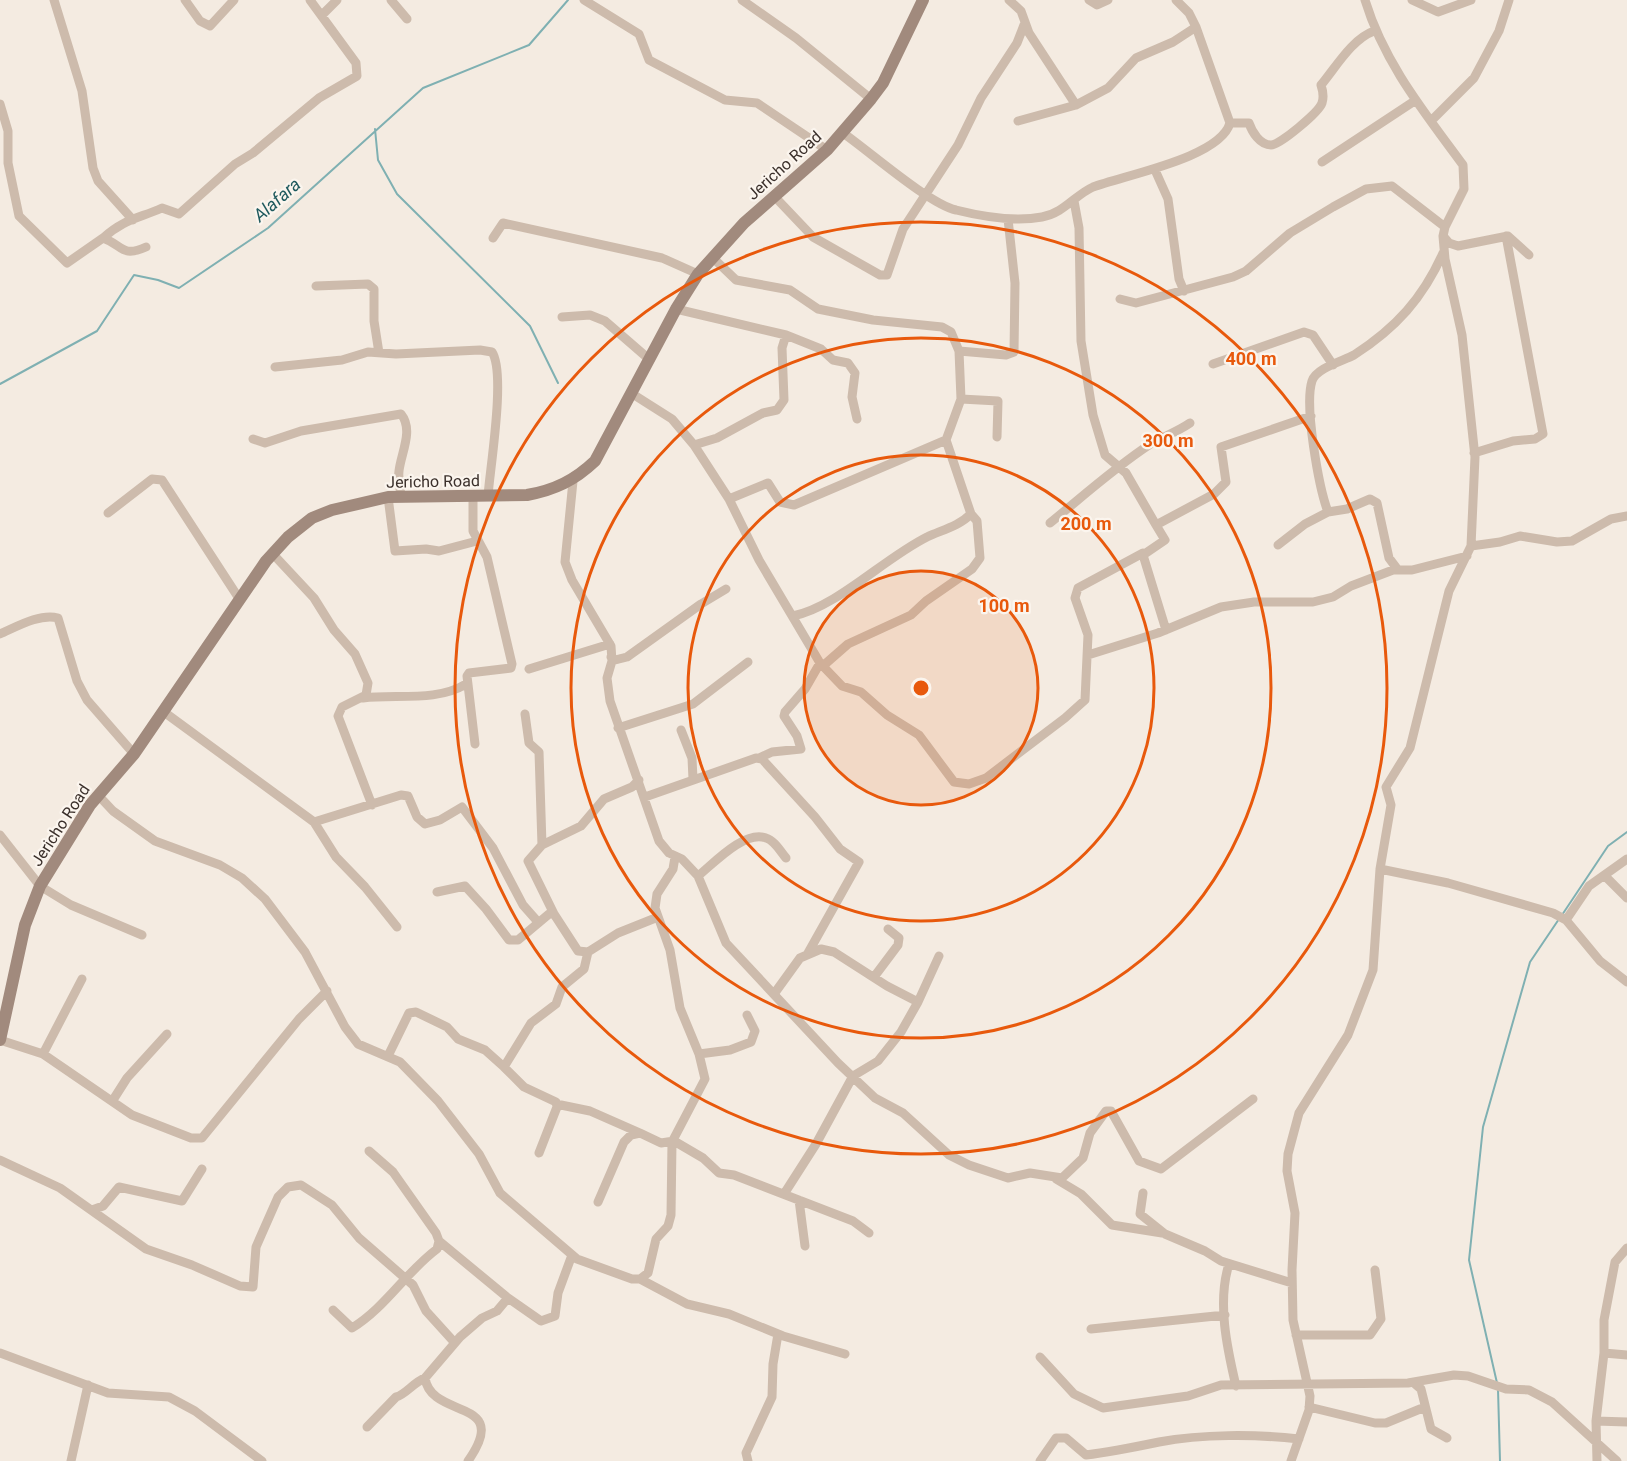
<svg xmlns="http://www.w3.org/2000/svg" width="1627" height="1461" font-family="Roboto,sans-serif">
<rect width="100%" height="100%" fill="#f4ebe1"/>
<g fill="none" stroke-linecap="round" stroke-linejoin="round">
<path stroke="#7fb0b2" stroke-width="2" d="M375 129 378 160 397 194 530 326 558 383
M0 384 97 331 134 275 158 280 179 288 268 228 423 88 529 45 568 0
M1562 915 1608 846 1627 832
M1497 1383 1469 1260 1483 1127 1530 962 1559 919
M1498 1389 1500 1461"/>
<path stroke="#cdbbac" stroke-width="9" d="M54 0 82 91 93 168 98 181 133 220
M185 0 200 21 210 26 234 0
M391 0 407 19
M584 0 639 34 649 60 725 100 757 103 827 150
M742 0 796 38 871 99
M1009 0 1021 11 1029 33 1076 105 1018 121
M1089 0 1097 5 1108 0
M1412 0 1438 12 1471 0
M323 14 337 0
M0 104 8 131V163L19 216 67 263 103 238C123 245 121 258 146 247
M1076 105 1108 88 1136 58 1173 42 1196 27
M1431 121 1474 78 1499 31 1509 0
M1230 123H1249C1252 132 1260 145 1271 145 1280 145 1319 112 1322 103 1324 97 1323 91 1321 85 1336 67 1352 39 1374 31
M843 133C869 151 929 204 956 210 984 217 1014 222 1042 217 1064 213 1075 195 1093 187 1124 175 1220 158 1230 123L1196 27 1189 13 1176 0
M1322 162 1416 100
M1155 170 1168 199 1179 279 1184 291
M775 197 813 237 880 275H887L903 229 958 145 981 98 1017 43 1024 25
M1074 201 1079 228 1081 341 1093 415 1105 455 1126 473 1156 525
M1443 236 1449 243 1458 246 1508 236 1529 255
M103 238C124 219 137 219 162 208L179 214 235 164 253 153 319 98 357 76 356 63 310 0
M493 238 503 223 662 258 698 274
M712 257 736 280 790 290 818 309 873 320 942 327 951 332 959 351 961 399 946 440
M316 286 368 284 374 289V321L379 353
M1120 299 1136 303 1233 277 1246 271 1290 233 1333 207 1366 189 1392 186 1445 227
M676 309 786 335 821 349 833 360 848 363 855 373 852 397 857 419
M562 317 590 315 605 321 650 360
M959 351 1006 355 1014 352 1015 283 1008 219
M1213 364 1304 332 1313 335 1333 365
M275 367 342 360 368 352 396 354 480 350 492 352C506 373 490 468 488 496
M631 393 672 419 694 445 729 499 759 560 820 663 842 686 861 692 887 715 919 735 954 782 969 784 986 778 1065 718 1085 700 1088 635 1075 598 1078 588 1143 553
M961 399 998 401 997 437
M253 439 265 443 301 431 401 414C414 430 401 453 399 471 398 479 400 487 401 496
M694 445 717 438 763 413 777 410 784 400 782 348 786 335
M1474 453 1513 441 1535 439 1543 434 1506 236
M573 481 565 562 572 580 611 646 612 661 607 678 610 701 659 841 669 853 682 859 698 876 726 943 838 1063 875 1098 903 1113 949 1155 969 1165 1008 1178 1030 1173 1062 1178 1083 1158 1090 1133 1106 1111H1111L1139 1161 1161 1169 1253 1099
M473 496V531L487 557 512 664 511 668 469 673 467 676 475 744
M388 497 395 551 426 549 439 551 477 541
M729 499 768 483 780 502 794 505 946 440 971 514 977 521 980 558 972 569 926 601 911 615 848 644 824 665
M1328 512C1319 488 1304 406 1312 381 1316 368 1343 361 1354 355 1396 328 1423 298 1443 253
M108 513 152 479 162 480 240 600
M1050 523C1082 497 1114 468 1149 445 1162 437 1177 432 1190 423
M1278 545 1305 524 1328 512 1347 509 1370 499 1377 503 1389 558 1398 570
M1471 546 1500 542 1520 536 1557 542 1572 541 1611 519 1627 516
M272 553 314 598 334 630 355 654 368 683 366 695 342 707 338 716 372 805
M793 616C837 607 883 559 927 537 942 530 959 526 971 514
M1166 630 1143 555 1165 540 1156 525 1214 494 1226 482 1221 447 1311 416
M0 634C16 627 40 613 58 618L77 681 87 700 134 754
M1088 655 1158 633 1221 607 1254 602H1313L1333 597 1351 586 1393 570H1412L1467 556
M611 657 615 660 627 657 701 604 726 589
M529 669 610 644
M363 698C396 694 437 702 466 684
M164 712 314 822 336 857 365 887 397 927
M525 714 529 743 539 752 542 845
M618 728 693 704 748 662
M681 730 692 758 693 779
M759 758 772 752 801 749 797 736 784 716 785 712 805 689 820 663
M98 795 113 811 155 841 220 865 242 878 265 899 305 952 345 1027 358 1044 400 1062 438 1101 479 1154 500 1193 577 1259 632 1279H640L687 1304 729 1314 783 1336 845 1354
M645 797 756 758 762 759 815 817 840 849 859 862 808 953
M314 822 401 795 408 796 417 817 425 824 440 820 462 807 493 848 523 905 538 922
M0 835 40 886 71 905 142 935
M1380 869 1448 883 1553 913 1566 920 1600 961 1627 982
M698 876C713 864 744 830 766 838 774 840 781 852 786 858
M1605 876 1627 898
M437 892 465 886 486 909 509 940H518L549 914H554L578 951 588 952
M554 914 528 861 542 845 581 826 604 799 632 787 639 780
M1566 920 1589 886 1627 859
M874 977 898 945 899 938 888 929
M774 994 800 958 821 949 834 952 887 986 918 1002
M0 1040 43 1054 132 1115 191 1138H202L299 1019 327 991
M43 1054 82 979
M699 1054 730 1050 751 1042 755 1031 747 1015
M388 1056 409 1013 416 1012 447 1027 458 1039 485 1050 504 1067
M113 1100 127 1078 167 1034
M557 1107 556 1102 524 1087 504 1067 531 1023 556 1004 562 987 584 969 588 952 618 933 658 917
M539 1153 557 1107 561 1105 590 1111 640 1133
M0 1160 60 1188 146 1249 192 1265 240 1286 253 1287 256 1247 278 1197 288 1187 301 1185 332 1205 359 1238 413 1285 426 1311 455 1343
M1056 1179 1081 1194 1112 1225 1162 1233
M1143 1193 1140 1214 1165 1234 1205 1251 1221 1261 1292 1283
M784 1194 816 1144 853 1076 878 1061 901 1032 918 1002 939 956
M799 1200 805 1246
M598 1202 624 1142 631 1135 640 1133 661 1143 674 1141 703 1158 719 1173 734 1175 853 1221 869 1233
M92 1210 103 1206 119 1187 182 1201 202 1169
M439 1241 508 1298
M1229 1264C1217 1302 1227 1348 1236 1386
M640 1279 648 1273 656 1239 668 1226 671 1215 672 1142 705 1079 699 1054 680 1008 670 950 655 908 657 894 673 869 675 857
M333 1310 352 1328C385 1308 406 1272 437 1249L439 1241 436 1233 393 1172 369 1151
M1091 1329 1225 1315
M1296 1335H1370L1381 1319 1375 1270
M0 1353 108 1393 169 1397 195 1411 262 1461
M1604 1353 1627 1355
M1040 1357 1074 1394 1103 1408 1188 1396 1221 1385 1408 1383 1454 1375 1468 1376 1506 1389 1529 1390 1552 1402 1617 1461
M1414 1383 1421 1389 1431 1429 1447 1438
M1309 1407 1375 1423H1386L1425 1407
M1596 1421 1627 1422
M367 1427 396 1397C405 1395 414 1382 425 1378
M71 1461 88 1385
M468 1461C513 1397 431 1420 425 1378L460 1337 482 1318 497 1311 508 1298 541 1321 555 1316 558 1293 572 1255
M748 1461 746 1453 772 1397 773 1364 778 1334
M1040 1461 1056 1438H1066L1086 1455C1111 1452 1135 1447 1159 1442 1202 1434 1255 1434 1299 1439
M1291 1461 1309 1410 1310 1396 1293 1320 1292 1270 1295 1213 1287 1171 1288 1154 1299 1113 1348 1035 1373 970 1380 869 1391 805 1386 787 1410 748 1449 591 1471 546 1475 457 1462 335 1445 259 1443 236 1445 227 1464 189 1463 165C1425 113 1384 63 1365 0
M1597 1461 1596 1421 1604 1353V1320L1615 1262 1627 1248"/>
<path stroke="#a18a7d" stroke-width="12" d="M0 1040 25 925 40 886 90 805 134 754 266 561 288 537 312 518 332 510 388 497 527 495C555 490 575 480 595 461L676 309 698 274 744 223 827 150 871 99 883 83 923 0"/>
</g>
<circle cx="921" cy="688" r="117" fill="#e8590c" fill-opacity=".12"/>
<g fill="none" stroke="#e8590c" stroke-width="3">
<circle cx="921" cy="688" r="117"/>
<circle cx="921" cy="688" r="233"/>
<circle cx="921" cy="688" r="350"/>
<circle cx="921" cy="688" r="466"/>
</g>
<g text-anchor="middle" stroke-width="4.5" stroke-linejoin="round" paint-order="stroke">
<g font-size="16" fill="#3b302b" stroke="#fbf5ee">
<text transform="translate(784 165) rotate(-42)" y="6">Jericho Road</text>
<text transform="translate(433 481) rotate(-1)" y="6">Jericho Road</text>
<text transform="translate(60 825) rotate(-57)" y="6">Jericho Road</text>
</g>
<g font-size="18" font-style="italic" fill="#1f5a5e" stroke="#fbf5ee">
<text transform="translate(277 200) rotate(-41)" y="6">Alafara</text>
</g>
</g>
<circle cx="921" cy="688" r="9" fill="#e8590c" stroke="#fbf5ee" stroke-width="3"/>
<g font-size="18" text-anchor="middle" font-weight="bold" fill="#e8590c" stroke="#fbf5ee" stroke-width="4.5" stroke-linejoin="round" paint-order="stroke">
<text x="1251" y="365">400 m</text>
<text x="1168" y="447">300 m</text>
<text x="1086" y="530">200 m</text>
<text x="1004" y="612">100 m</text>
</g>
</svg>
